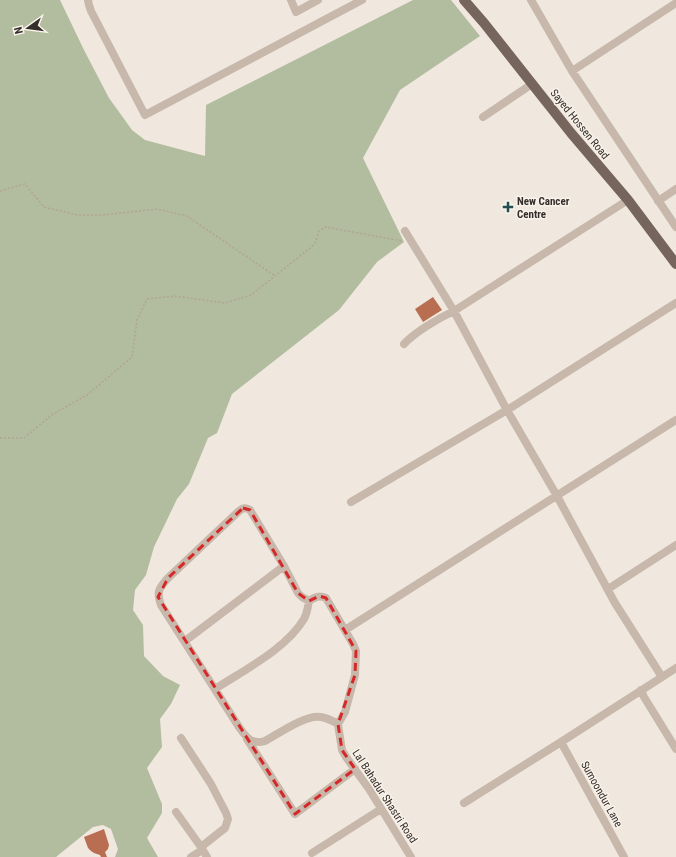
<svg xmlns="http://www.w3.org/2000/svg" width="676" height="857" font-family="'Roboto Condensed',sans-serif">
<rect width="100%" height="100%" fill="#f0e8de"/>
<path fill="#b2bd9f" d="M0 0H60L84 50 109 98 132 130 145 140 205 156 206 105 413 0H451L480 36 400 90 363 158 404 242 377 262 339 310 232 394 217 433 208 438 189 484 177 499 154 547 146 575 135 590 133 610 143 625 144 656 163 676 180 685 171 704 160 719 162 747 147 768 162 804V813L147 838 158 857H115L118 849 111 829 103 825 93 827 56 857H0Z"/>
<path fill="#b96e52" d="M433 297 442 310 423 322 415 309Z
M104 829 109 845 108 849 105 852 107 857H101L100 855 94 853 91 851 88 848 84 837Z"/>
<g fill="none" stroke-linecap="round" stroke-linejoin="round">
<path stroke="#b2a395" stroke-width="1.5" stroke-dasharray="2 2" stroke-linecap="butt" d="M0 191 25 184 44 207 77 215H101L157 209 187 216 275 276
M0 438H24L53 414 87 395 132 357 137 320 147 299 175 296 225 303 251 295 315 244 319 231 325 227 402 241"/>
<path stroke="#c7b8ab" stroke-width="8" d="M88 0 89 5 91 11 145 115 362 0
M291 0 296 12 318 0
M531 0 572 71 676 227
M572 71 676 3
M483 117 532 84
M658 201 676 189
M405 231 454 311 507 410 557 496 615 603 662 677
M404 344C415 332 439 318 454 311L628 200
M351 502 507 410 676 303
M608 589 676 545
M309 601 302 597 298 593 284 566 250 510C245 507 243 508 239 511L168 578C159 588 156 592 161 605L239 727C246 737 251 745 265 741 278 734 306 714 321 717 327 718 333 721 338 724
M345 630 676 420
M185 641 284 566
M215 689C244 670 286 649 304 619 307 614 308 607 309 601 315 597 319 595 326 598L353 644 356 651 355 675 345 712 338 724
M641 690 644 697 676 749
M338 724 339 731 342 750 346 757 369 789 411 857
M181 738 211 784 226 813 228 819 225 828 201 847 207 857
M247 739 295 814 355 769
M561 742 624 857
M464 803 561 742 676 668
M176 812 201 847
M312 853 381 809
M191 857 202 850"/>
<path stroke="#75655c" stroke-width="10" d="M464 0 484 23 571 133 628 200 676 264"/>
</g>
<path fill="none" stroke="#d62828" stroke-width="3" stroke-dasharray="8 5" stroke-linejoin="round" d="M243 508 250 510 298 593 309 601 319 596 326 598 356 651 355 675 338 724 342 750 355 769 295 814 158 597 168 578Z"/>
<path fill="#234e52" stroke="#f8f2ea" stroke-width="1.5" d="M506 201h4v4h4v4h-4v4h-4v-4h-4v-4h4z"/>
<g text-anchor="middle" stroke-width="3" stroke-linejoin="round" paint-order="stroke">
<g font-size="11" fill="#352d29" stroke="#f8f2ea">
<text transform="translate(580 124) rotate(51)" y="4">Sayed Hossen Road</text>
<text transform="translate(602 794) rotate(61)" y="4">Sumoondur Lane</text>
<text transform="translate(385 796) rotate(57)" y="4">Lal Bahadur Shastri Road</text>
</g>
<g font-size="11" font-weight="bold" fill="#352d29" stroke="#f8f2ea" text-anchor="start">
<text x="517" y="205">New Cancer<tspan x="517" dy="13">Centre</tspan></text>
</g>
</g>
<g transform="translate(28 28) rotate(256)" stroke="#f8f2ea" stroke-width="3" paint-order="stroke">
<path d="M0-3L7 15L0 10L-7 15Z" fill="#352d29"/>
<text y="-6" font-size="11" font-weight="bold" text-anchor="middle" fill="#352d29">N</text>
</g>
</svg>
